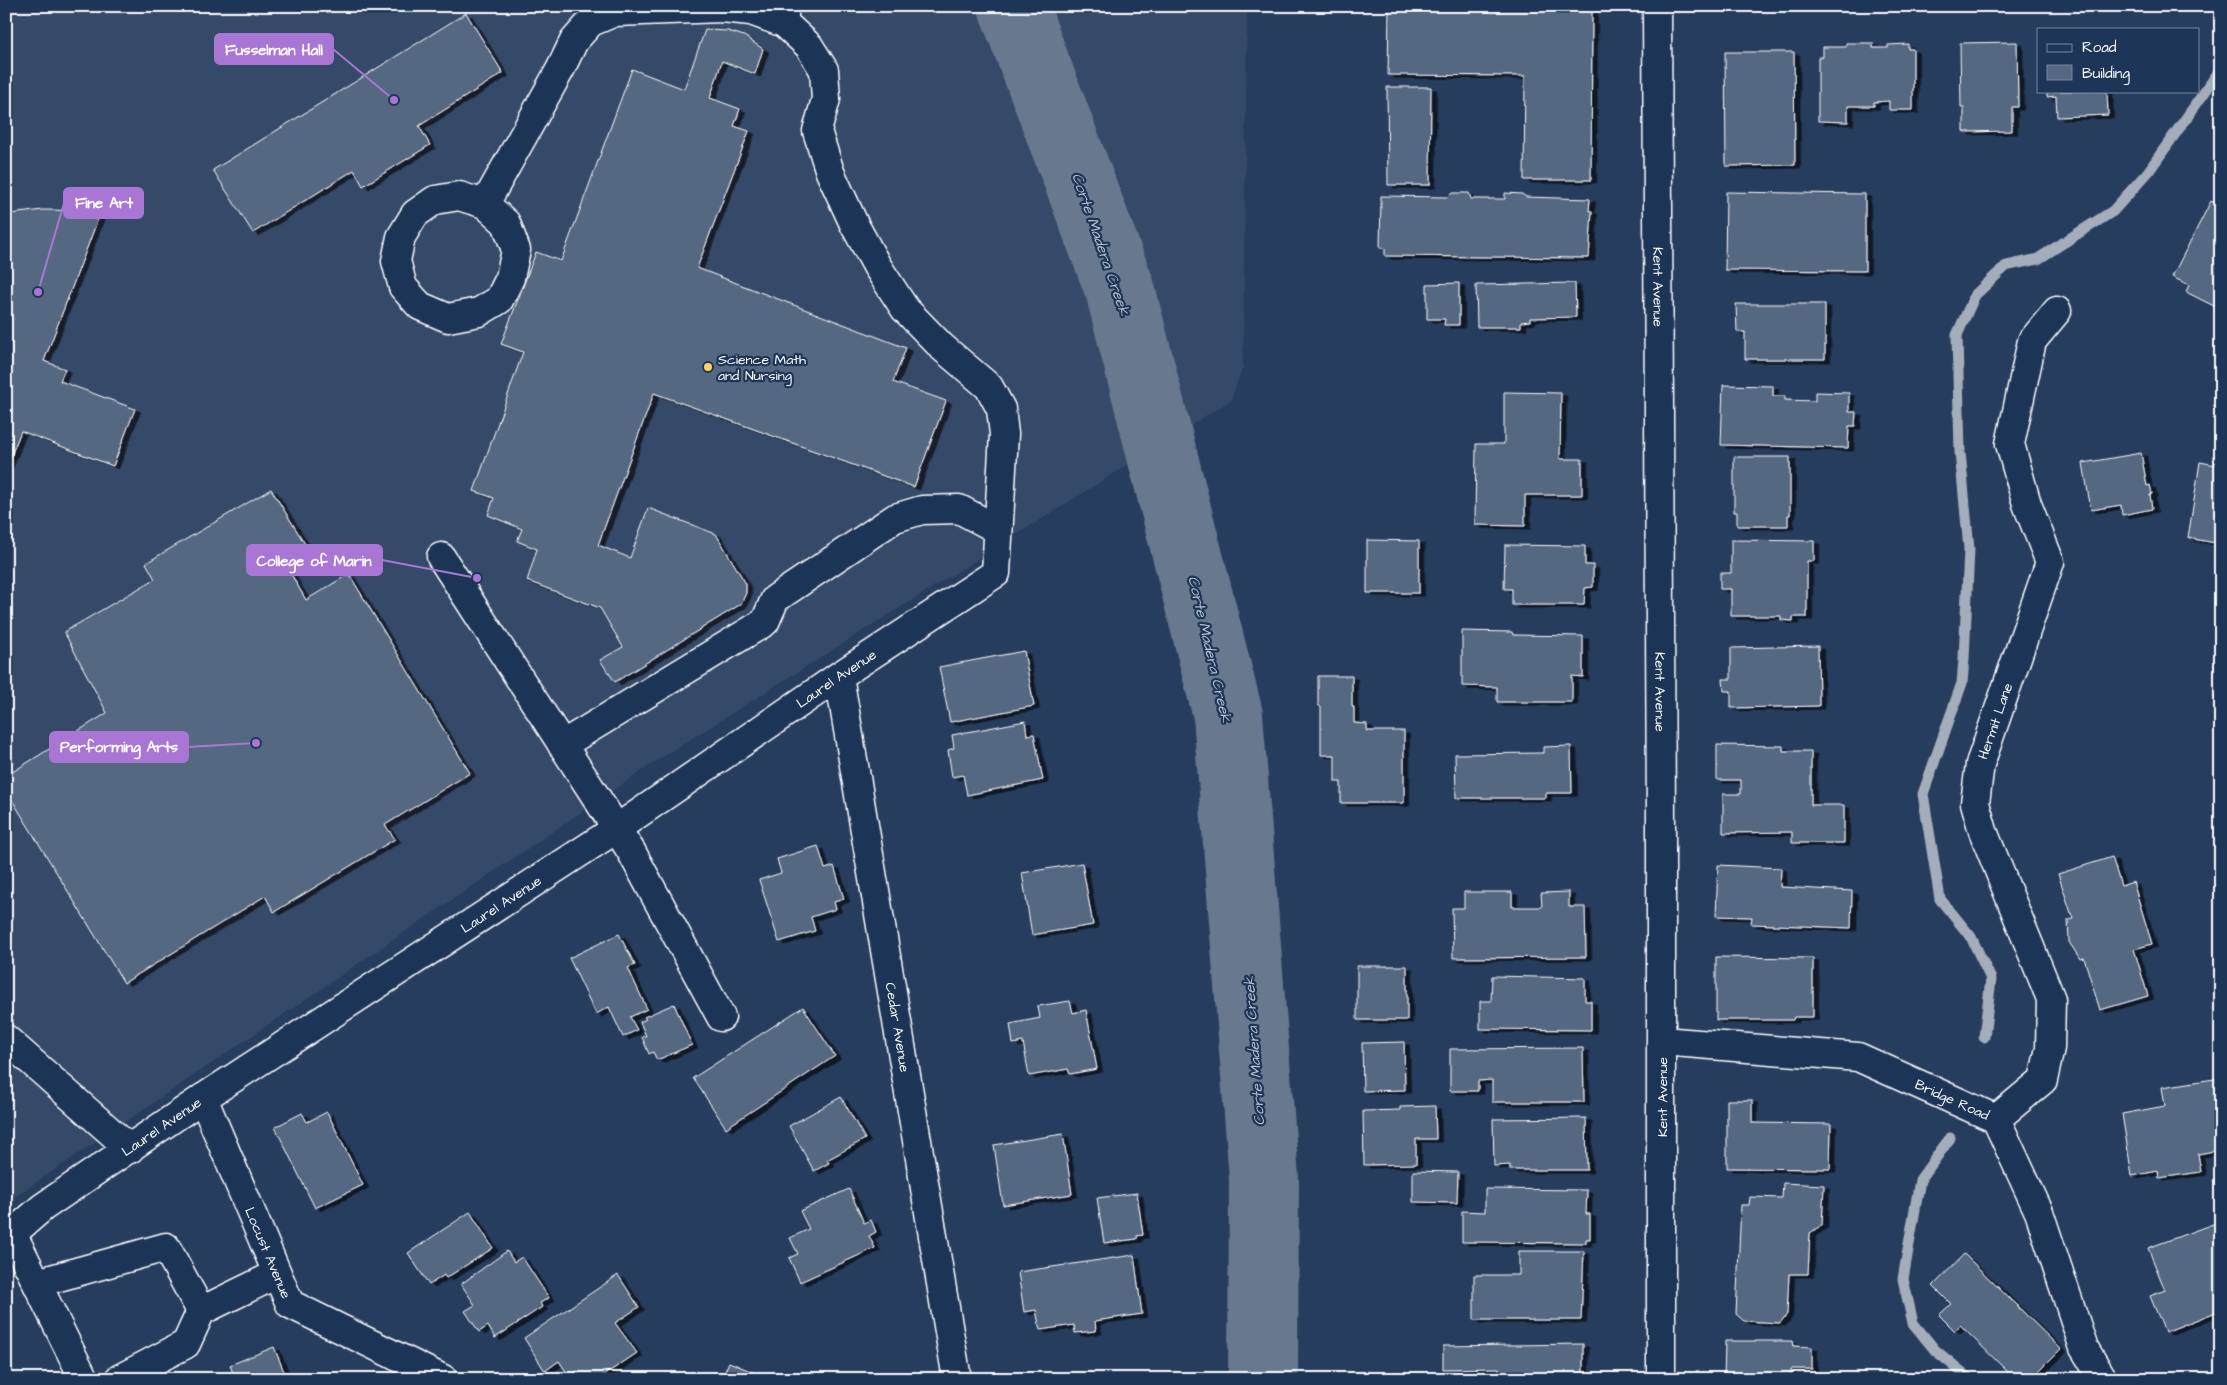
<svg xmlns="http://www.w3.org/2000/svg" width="2227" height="1385" font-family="'Architects Daughter',sans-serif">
<defs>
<filter id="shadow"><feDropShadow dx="5.5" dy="3" stdDeviation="0" flood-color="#0009"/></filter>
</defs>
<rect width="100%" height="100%" fill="#263d5e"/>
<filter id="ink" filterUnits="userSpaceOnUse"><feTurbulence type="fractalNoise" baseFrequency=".02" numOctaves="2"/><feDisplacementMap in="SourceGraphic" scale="10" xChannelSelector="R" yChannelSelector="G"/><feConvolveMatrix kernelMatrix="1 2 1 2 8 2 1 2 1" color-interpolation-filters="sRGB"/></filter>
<g filter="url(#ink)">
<path fill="#344a68" d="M6 6H1247L1243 367 1231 400 664 756 6 1203Z"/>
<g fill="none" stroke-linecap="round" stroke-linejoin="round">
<path stroke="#a4aebb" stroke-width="11" d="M1984 1037 1991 979 1971 937 1940 899 1923 794 1962 683 1964 659 1969 549 1960 452 1957 335 1975 295 2006 266 2038 259 2113 211 2148 172 2221 69
M1950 1138 1920 1180 1903 1279 1913 1323 1935 1350 1970 1379"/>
<path stroke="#67788e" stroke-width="70" d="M1013 6 1120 289 1228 715 1264 1178 1263 1379"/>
</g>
<path fill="#556781" stroke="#fff" filter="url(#shadow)" d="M1389 6 1592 8 1591 180H1524L1525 76 1388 75Z
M466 13 503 73 419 126 430 145 363 186 354 170 253 233 213 170Z
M705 30 728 31 744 36 763 49 755 74 722 61 710 98 740 109 734 126 749 131 697 268 906 348 893 382 946 401 914 487 654 393 598 545 630 558 648 508 716 534 746 584V593L741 604 615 682 600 660 623 647 600 608 527 581 537 549 517 541 522 529 488 515 494 498 474 491 523 352 501 344 536 252 561 261 632 69 684 89Z
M2017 42 2018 107H2012V131L1964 132V108H1961L1960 43Z
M1846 43H1873V48H1888V45L1908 44V49H1913V110H1889V101L1874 102V106H1848V122L1818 121V57H1823V47H1846Z
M1725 52H1794L1795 165 1726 166Z
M1387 87H1431L1430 185H1388Z
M2047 91H2107L2108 115 2057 117 2056 96 2047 97Z
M1726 192 1865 194V271L1725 270Z
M1452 193H1469L1471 199H1505V193L1522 194 1526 197 1590 199 1589 211H1592L1589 258 1385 256V248H1380L1381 196 1448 197Z
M2211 201 2221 206 2220 309 2186 292 2189 285 2172 277Z
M43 210 101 211 44 361 65 369 60 381 135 409 113 466 21 431 6 468V223L10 214Z
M1459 283V325H1444L1445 319H1427V284Z
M1575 283 1576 317 1530 318V321L1521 322V327H1477L1476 285Z
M1736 304H1825V359H1745V332H1737Z
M1723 385 1773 386V396H1785V400L1815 401V392L1849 393V412H1856L1855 426H1849L1848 448 1721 445Z
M1504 392 1561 393 1560 459H1582V495H1525V526L1475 525 1476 444H1504Z
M2141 453 2147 486 2150 485 2152 494 2150 495 2152 509 2122 515 2121 505 2091 510 2083 463Z
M1734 457H1790V515H1788V526H1737V512H1734Z
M2200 462 2221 466V544L2188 538Z
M271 489 310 552 287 567 306 600 349 574 470 773 385 825 395 839 274 912 265 896 124 983 6 790V776L107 713 64 632 155 579 146 563Z
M1367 540 1419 541V593H1367Z
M1731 540 1814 541V561H1807V617H1793V621L1781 620V616H1731V589H1720V573H1731Z
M1505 545 1585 546V565H1593V587L1585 588 1584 605H1512V589H1504Z
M1462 631 1512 632 1513 635 1583 636V677L1572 676V702H1497V687L1462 686Z
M1818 646 1819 706 1731 708V691H1724L1723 679H1731V648Z
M1024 651 1034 706 950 722 939 667Z
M1318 676H1352V707H1354V723L1367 724V731H1404V803H1341V782H1335V755H1321V707L1318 705Z
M1025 721 1027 735 1034 734 1043 780 967 795 963 775 952 777 948 750 954 748 952 735Z
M1717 745 1783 746V751H1811V805H1844V843H1792V832L1723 833V794H1741V780H1717Z
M1571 746 1572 793H1546V798H1456L1455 754 1543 753V747Z
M818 846 825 869 834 866 844 899 834 902 836 909 811 917 815 931 779 942 759 880 781 873 777 859Z
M2112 857 2121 886 2133 882 2152 944 2134 949 2148 996 2100 1010 2084 958 2080 959 2069 942 2068 920 2073 919 2058 874Z
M1082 863 1093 925 1032 935 1022 873Z
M1718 865 1781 868 1780 887 1852 891 1851 928 1751 924 1752 917 1716 916Z
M1464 892H1512V907H1542L1541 893 1569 892V907H1585L1586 957 1453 958 1452 908H1464Z
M619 934 635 965 628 968 647 1009 630 1017 637 1030 623 1037 609 1007 596 1014 569 958Z
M1716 957 1813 958V1017H1794L1793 1020H1716Z
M1357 966H1407V1020H1357Z
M1492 976 1585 978V1001H1591V1030L1480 1029V1001H1491Z
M1070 1001 1073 1013 1086 1010 1097 1069 1070 1074 1068 1069 1029 1076 1023 1042 1013 1044 1010 1024 1040 1018 1038 1006Z
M674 1004 692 1045 657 1060 653 1052 649 1054 642 1037 646 1036 640 1022 646 1019 644 1017Z
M803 1007 835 1056 726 1128 693 1078Z
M1404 1042 1405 1090 1363 1091 1362 1043Z
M1583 1048 1584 1102H1492V1080L1478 1081V1091H1450V1049Z
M2221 1078V1146L2219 1147V1150L2198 1154 2201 1172 2159 1178 2158 1171 2132 1176 2122 1114 2165 1106 2162 1087Z
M841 1097 865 1139 827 1160 829 1163 814 1171 789 1126Z
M1727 1100H1752V1123L1831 1124 1830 1169 1727 1168Z
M1435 1106 1436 1139H1416V1164L1364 1165 1363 1111 1400 1110V1107Z
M327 1112 363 1185 315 1208 275 1127 302 1113 307 1122Z
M1586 1118 1587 1170H1510V1165L1494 1166 1493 1119Z
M1063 1134 1072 1194 1003 1205 994 1145Z
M1413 1171 1458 1172 1457 1203 1413 1202Z
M1783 1183 1824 1185 1822 1225 1810 1233 1808 1274H1789L1787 1314 1780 1323 1744 1321 1736 1314 1741 1205H1749L1750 1197 1782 1198Z
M849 1189 864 1223 871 1220 876 1232 869 1236 875 1248 800 1282 789 1258 798 1254 790 1238 809 1229 800 1211Z
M1485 1189 1587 1190 1586 1214H1590V1239H1586V1243L1462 1242V1211L1485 1212Z
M1137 1193 1143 1235 1137 1236V1239L1104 1243 1097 1198Z
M470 1212 493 1248 446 1278 444 1275 429 1285 408 1253Z
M2221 1221V1310L2165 1332 2150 1296 2165 1290 2148 1248Z
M507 1251 514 1262 522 1257 549 1298 540 1303 542 1307 495 1338 488 1326 479 1332 465 1311 475 1305 461 1284Z
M1519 1251H1584L1581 1320H1474V1275H1519Z
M1964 1254 2061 1349 2031 1379H2015L1960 1325 1955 1331 1939 1315 1951 1304 1933 1286Z
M1134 1255 1142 1314 1095 1321 1096 1331 1075 1333 1074 1325 1040 1330 1036 1310 1024 1312 1018 1272Z
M618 1275 639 1307 615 1323 637 1353 598 1379H582L577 1371 569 1376 559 1361 545 1371 524 1338Z
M1725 1341H1792L1793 1346 1812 1347V1369H1791V1379H1724Z
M1583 1344V1379H1499V1368L1443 1369V1346Z
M274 1347 287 1379H235L230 1365Z
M729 1362 769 1379H708L710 1373 722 1378Z"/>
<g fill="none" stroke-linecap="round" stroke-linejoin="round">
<g stroke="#fff" stroke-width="31">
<g id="minor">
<path id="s1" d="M1657 6 1661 824V1379"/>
<path d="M485 204 506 223 516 250 510 278 499 300 479 312 448 318 420 306 403 287 396 261 401 237 415 214 435 200 459 196 485 204 560 70 574 41 591 22 615 12 722 8 751 11 784 23"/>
<path d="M441 557 631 851 721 1017"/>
<path id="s2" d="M839 676 957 1379"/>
<path d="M562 745 765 622 775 599 895 518 922 510 959 509 997 529"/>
<path d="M6 1039 130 1149"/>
<path id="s3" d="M1662 1041 1858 1057 1996 1119 2039 1212 2084 1348 2103 1379"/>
<path id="s4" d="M203 1098 290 1304 443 1379"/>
<path id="s5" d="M1996 1119 2043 1080 2050 1048 2051 999 1983 831 1975 803 1980 764 2050 562 2027 504 2010 444 2032 341 2057 311"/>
<path d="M13 1235 84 1379"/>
<path id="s6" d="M6 1239 43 1207 203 1098 616 829 839 676 996 573 1004 434 1001 409 989 387 942 347 905 309 877 266 854 224 830 172 817 131 826 99 824 70 809 46 784 23V6"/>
<path d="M37 1283 166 1247 201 1311"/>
<path d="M119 1379 186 1344 201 1311 277 1274"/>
</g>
</g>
<use href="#minor" stroke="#1d3557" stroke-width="28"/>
</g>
</g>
<circle fill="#ffd166" stroke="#1d3557" stroke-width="2" cx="708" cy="367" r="5"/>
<g text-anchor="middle" stroke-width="4.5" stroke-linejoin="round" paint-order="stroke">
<g font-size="14" fill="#fff" stroke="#1d3557">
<text dy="5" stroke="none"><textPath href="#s1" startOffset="281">Kent Avenue</textPath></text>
<text dy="5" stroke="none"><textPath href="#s6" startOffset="1002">Laurel Avenue</textPath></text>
<text dy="5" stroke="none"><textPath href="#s1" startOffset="686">Kent Avenue</textPath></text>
<text dy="5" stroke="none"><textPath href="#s5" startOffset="438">Hermit Lane</textPath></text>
<text dy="5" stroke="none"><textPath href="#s6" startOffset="598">Laurel Avenue</textPath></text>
<text dy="5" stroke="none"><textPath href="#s2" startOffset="356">Cedar Avenue</textPath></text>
<text transform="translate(1662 1097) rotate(-90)" y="5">Kent Avenue</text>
<text dy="5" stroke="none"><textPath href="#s3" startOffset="300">Bridge Road</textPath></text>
<text dy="5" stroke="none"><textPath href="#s6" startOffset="192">Laurel Avenue</textPath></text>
<text dy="5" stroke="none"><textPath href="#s4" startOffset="168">Locust Avenue</textPath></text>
</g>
<g font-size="14" fill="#fff" stroke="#1d3557" text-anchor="start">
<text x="718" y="364">Science Math<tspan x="718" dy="16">and Nursing</tspan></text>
</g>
<g font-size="15" font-style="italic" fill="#bbc2cc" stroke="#1d3557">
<text transform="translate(1101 244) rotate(71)" y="5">Corte Madera Creek</text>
<text transform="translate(1210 649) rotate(77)" y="5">Corte Madera Creek</text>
<text transform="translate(1254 1051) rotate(-94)" y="5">Corte Madera Creek</text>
</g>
</g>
<path fill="none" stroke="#a976d5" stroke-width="2" d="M394 100L333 49M38 292L64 203M477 578L382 560M256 743L188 747"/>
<g fill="#a976d5" stroke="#1d3557" stroke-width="2">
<circle cx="394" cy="100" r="5"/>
<circle cx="38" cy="292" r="5"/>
<circle cx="477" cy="578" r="5"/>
<circle cx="256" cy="743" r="5"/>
</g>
<g fill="#a976d5" stroke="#a976d5" stroke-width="2">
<rect x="215" y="34" width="118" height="30" rx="5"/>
<rect x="64" y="188" width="79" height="30" rx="5"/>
<rect x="247" y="545" width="135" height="30" rx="5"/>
<rect x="50" y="732" width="138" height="30" rx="5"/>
</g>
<g font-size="15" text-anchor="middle" font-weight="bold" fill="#fff">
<text x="274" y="55">Fusselman Hall</text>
<text x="104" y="208">Fine Art</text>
<text x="314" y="566">College of Marin</text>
<text x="119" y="752">Performing Arts</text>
</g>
<rect width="2227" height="1385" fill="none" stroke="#1d3557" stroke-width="25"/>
<rect x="12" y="12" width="2202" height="1360" fill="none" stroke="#fff" stroke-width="2" filter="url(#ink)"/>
<rect x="2037" y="28" width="162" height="65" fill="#1d3557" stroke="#77869a"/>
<rect x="2047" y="44" width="25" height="8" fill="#1d3557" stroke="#77869a"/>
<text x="2082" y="52" font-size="15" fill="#ffffff">Road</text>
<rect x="2047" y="65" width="25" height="15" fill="#556781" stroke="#77869a"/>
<text x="2082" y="78" font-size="15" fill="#ffffff">Building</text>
</svg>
